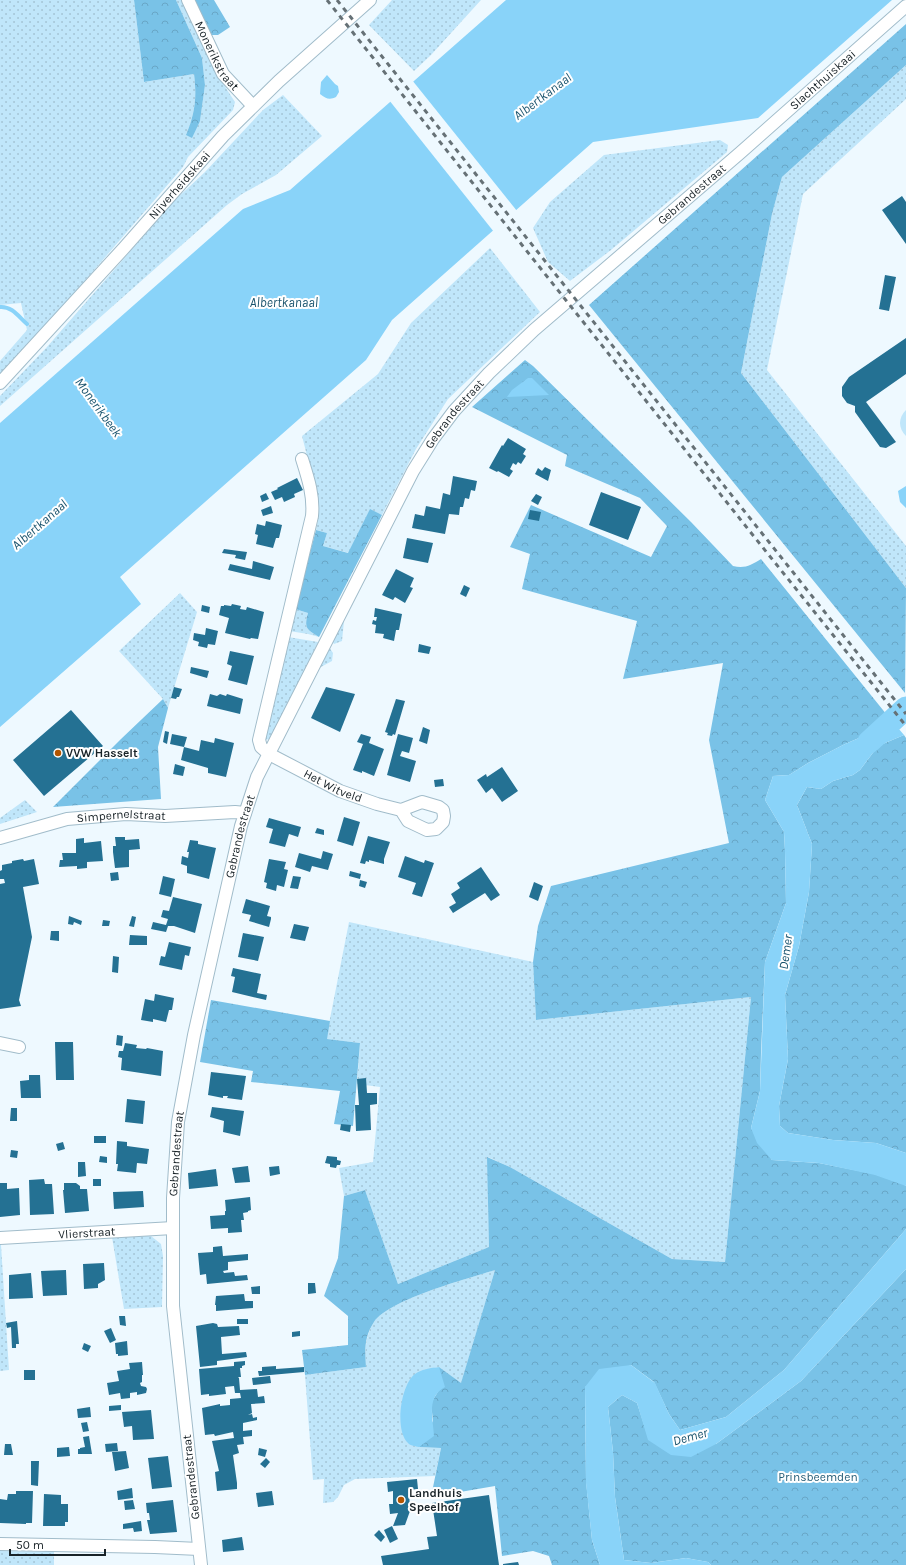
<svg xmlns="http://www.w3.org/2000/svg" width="906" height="1565" font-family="Karla,sans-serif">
<defs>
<pattern id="grass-dots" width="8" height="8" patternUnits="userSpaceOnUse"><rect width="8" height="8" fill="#c0e6fa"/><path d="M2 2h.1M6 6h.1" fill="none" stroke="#a4c5d6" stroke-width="1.8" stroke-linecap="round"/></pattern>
<pattern id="forest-crowns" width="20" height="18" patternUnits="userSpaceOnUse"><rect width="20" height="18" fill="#79c2e7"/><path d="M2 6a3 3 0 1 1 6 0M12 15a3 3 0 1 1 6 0" fill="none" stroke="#68a6c6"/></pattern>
</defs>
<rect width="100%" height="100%" fill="#eef9ff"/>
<path fill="url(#grass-dots)" d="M0 0H134L144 82 194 74C197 98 195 113 186 135L200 121 205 85 202 58 176 0H182L220 79 235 102 233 110 188 157 183 167 26 349 0 376V361L27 330 21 303 0 305Z
M392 0H481L431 55 414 71 369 25Z
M906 65V99L803 194 767 370 906 546V588L741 373 772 214 782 177Z
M283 95 322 136 276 175 242 194 227 205 0 406V396L47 347 174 201 205 172 263 110Z
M720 140 728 145 727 152 720 158 611 250 570 281 548 262 533 228 550 202 604 155Z
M490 248 540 312 448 399 416 449 382 515 370 510 349 553 323 546 327 533 316 530 319 515V503L302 436 378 374 411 323Z
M180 593 197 612 168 708 163 699 119 651Z
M295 609 308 613C304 628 306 629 319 637L308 634 289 631Z
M342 620 344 621 342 641 334 644 332 641Z
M288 637 318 642 271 738 266 740 263 738Z
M329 647 333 653 332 661 319 668Z
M25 800 37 812 0 824V818Z
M349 922 533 962 536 1020 751 997 725 1262 672 1259 510 1167 488 1157 489 1247 398 1284 365 1190 344 1196 339 1168 373 1162 380 1087 357 1084 360 1043 326 1039Z
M142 1235 151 1236 161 1244 163 1256 162 1307 124 1309 112 1237Z
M0 1245H1L9 1370 0 1371Z
M495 1270 461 1384 439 1367 423 1370 419 1447 441 1448 435 1476 355 1479 344 1485 338 1497 333 1502 323 1503 324 1479 313 1480 305 1375 366 1367C365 1351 365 1336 374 1322 390 1299 467 1279 495 1270Z
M0 1551 54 1552V1565H0Z"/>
<path fill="url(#forest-crowns)" d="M134 0H176L202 58 205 85 200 121 192 138 186 135C195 113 197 98 194 74L144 82Z
M194 0H214L230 27 218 35H210Z
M906 24V65L782 177 772 214 741 373 906 588 905 693 589 305Z
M525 360 533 366 691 522 733 566C745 569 751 565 761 559L887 715 866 735 845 744 808 763 789 775 773 776 765 800 784 832 785 851 786 903 765 962 761 1053 760 1091 751 1128 772 1160 819 1163 874 1174 903 1184 906 1186V1229L784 1370 726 1417 680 1430 669 1414 654 1382 631 1365 585 1387 586 1481 592 1540 600 1565H552L549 1556 533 1551 502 1556 495 1486 431 1497 441 1448 419 1447 433 1421 431 1403 439 1390V1367L461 1383 495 1270C467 1279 390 1299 374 1322 364 1337 365 1350 366 1367L305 1375 302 1350 348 1345V1316L324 1296 338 1258 344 1196 365 1190 398 1284 489 1247 487 1157 510 1167 672 1259 725 1262 751 997 536 1020 533 962 538 926 551 886 729 843 709 740 723 663 623 679 637 621 522 589 530 554 510 547 531 505 651 557 667 526 640 498 565 466 567 455 472 407Z
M370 509 382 515 319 637C306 629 304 628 308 613L295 609 316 530 327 533 323 546 348 553Z
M163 699 168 708 158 747 161 799 53 807 121 739Z
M904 735 906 738V1153L876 1143 833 1140 788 1133 780 1126 779 1106 788 1059 785 995 799 946 809 892 812 844 797 805 807 787 821 789 833 781 853 775 860 770 878 746Z
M211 1000 330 1021 327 1039 360 1043 353 1126 334 1124 340 1091 251 1082 253 1071 200 1062Z
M906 1269V1565H711L708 1562 686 1558 651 1563 624 1560 615 1497 613 1452 608 1407 622 1395 637 1403 649 1440 716 1444 801 1381Z"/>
<path fill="#c0e6fa" d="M906 410V436C898 428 898 418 906 410Z"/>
<path fill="#89d3f9" d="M506 0H892L758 118 593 142 392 320 366 360 120 577 141 604 0 727V423L243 209 290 190Z
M327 75 335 84 338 86 339 92 336 97C330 100 326 99 320 94L321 82Z
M528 378H532L549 395 507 397 512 390Z
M906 486V508L900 502 898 491Z
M887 715 904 735 878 746 860 770 853 775 833 781 821 789 807 787 797 805 812 844 809 892 799 946 785 995 788 1059 779 1106 780 1126 788 1133 833 1140 876 1143 906 1153V1186L875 1175 819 1163 772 1160 757 1143 751 1128 760 1091 765 962 786 903 785 851 784 832 765 800 773 776 789 775 808 763 845 744 866 735Z
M906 1229V1269L801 1381 716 1444 691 1457 671 1455 648 1440 637 1403 622 1395 608 1407 613 1452 615 1497 624 1560 651 1563 686 1558 708 1562 711 1565H600L592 1540 586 1483 585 1387 599 1369 631 1365 655 1383 669 1414 680 1430 726 1417 784 1370Z
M439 1367 445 1387C426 1397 433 1418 434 1436L419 1447C416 1446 410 1446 408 1443 394 1430 401 1384 415 1374 422 1369 431 1368 439 1367Z"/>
<path fill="#eef9ff" d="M412 80 517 211 494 232 389 100Z"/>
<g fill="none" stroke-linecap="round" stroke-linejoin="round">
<path stroke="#89d3f9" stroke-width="4" d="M0 307C12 306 19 317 27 324"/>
<path stroke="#89d3f9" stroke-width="23" d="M869 742 906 708"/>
</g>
<path fill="#247193" d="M902 196 906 202V244L882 210Z
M885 275 896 277 889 311 879 309Z
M906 338V374L866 402 896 442 886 448 880 447 855 412V406L847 403 842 396V387L849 377Z
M508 438 526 449 523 454 526 456 521 464 518 462 516 465 513 463 510 469 513 471 509 477 498 471 497 472 489 468 502 445 503 446Z
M545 467 551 470 548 481 535 474 538 468 542 471Z
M453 476 477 481 475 491 471 490 469 499 465 498 463 507H460L459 515 449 514 445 534 412 528 415 514 424 516 426 506 440 509 443 493 450 495Z
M297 478 303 490 294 494 295 497 284 502 282 497 275 500 271 492 278 489 277 488Z
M601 492 641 507 628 540 589 525Z
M266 493 269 499 262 502 260 496Z
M536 494 542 497 538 505 531 501Z
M271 506 273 513 263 516 261 510Z
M530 510 541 512 539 521 528 519Z
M266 521 282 525 279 538H276L273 548 256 544 258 535 255 534 257 524 265 526Z
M407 538 433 543 428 563 403 558Z
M224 549 247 552 245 560 235 558 236 555 222 553Z
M253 561 274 567 270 580 228 570 230 564 252 569Z
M396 569 414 578 410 587 413 588 405 603 395 597 393 600 382 595Z
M464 585 470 588 466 597 460 594Z
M232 604 241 606 240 609 246 610 247 607 264 612 258 639 251 638 250 639 225 633 229 618 219 615 221 606H224V605L231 606Z
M202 605 210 607 209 613 201 611Z
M375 608 402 614 399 630H396L394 641 383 638 384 634 375 633 376 625 372 624 373 620 376 621 377 617H374Z
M206 628 218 631 215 645 208 644 207 648 198 646 199 642 193 640 194 633 205 635Z
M419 644 431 647 429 654 418 652Z
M230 651 254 656 247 685 228 680 232 666 227 664Z
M191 667 209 671 207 678 190 673Z
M174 687 182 689 179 697H177L176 699 171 698Z
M326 687 355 694 340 732 311 718Z
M210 694 217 696 220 694 226 696 227 694 243 699 240 714 207 706Z
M396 699 405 701 395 735 393 734 392 736 387 735 388 733 385 732Z
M71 710 103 746 44 796 13 760Z
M423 727 430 730 427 744 419 741Z
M165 731 169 732 167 744 163 742Z
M172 734 187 737 184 747 199 751 201 740 214 743 215 738 234 743 226 777 208 773V768L181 760 184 747 170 744Z
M361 734 371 737 369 743 384 749 374 776 362 771V773L353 770 363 744 357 742Z
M398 734 413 738 409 753 402 751 400 756 416 761 410 782 387 775Z
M175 764 185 767 183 776 173 774Z
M502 767 518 791 502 802 492 788 486 793 477 780 486 774 487 777Z
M443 779 444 786 435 787 434 780Z
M344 817 360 822 353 846 337 841Z
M269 818 301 827 298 837 289 834 285 847 269 843 273 829 266 827Z
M317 828 324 830V835L315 833Z
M368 836 390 842 384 859V864L369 860V862L366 861 365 864 360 863Z
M115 837H125V840L139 839 140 849 129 850V867L115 868 113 852V846H116Z
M84 838V843L101 841 103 861 87 862V868L77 869V866L59 867 60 860H63L62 853H76V839Z
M190 840 198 841V844L216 848 209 879 187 873V866L181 864 182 856 188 858 189 852H187Z
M323 851 333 854 328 870 312 866 310 872 295 867 299 853 321 859Z
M405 856 424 863 425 860 434 863 422 897 412 894 416 883 398 877Z
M23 859 24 861 34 859 39 884 23 887 32 937 19 1000 21 1006 0 1009V884L5 883 4 879H0V871L2 870V865L12 863V861Z
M269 859 286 862 284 869 288 870 284 887 277 885 276 891 266 888 267 883 264 882Z
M481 867 500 895 491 901 485 893 453 913 449 907 456 903 451 894 460 888 457 883Z
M350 871 361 874 360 879 349 876Z
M118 872 119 880 111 881 110 873Z
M163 876 175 879 171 897 159 894Z
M293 876 301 877 298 889 290 888Z
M360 880 367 882 365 888 359 886Z
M534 882 543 886 538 901 529 897Z
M173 897 202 904 195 933 174 926H168L166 932 151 929 153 922 166 925 168 919 161 917 163 910 169 911Z
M246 899 270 906 267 916 271 917V919L269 927 249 921 251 915 242 913Z
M69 916 82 921 81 925 74 922 73 925 68 924Z
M132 916 136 917 134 927 129 926Z
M103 920 110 921 109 926H102Z
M294 924 309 927 305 941 290 938Z
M51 931H59V941L50 940Z
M243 933 264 937 258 961 238 957Z
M130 935 147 936V945H129Z
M169 942 191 947 189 956 185 955 182 970 159 965 161 956 165 957Z
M113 956 119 957 118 973 112 972Z
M233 968 261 974 257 993 267 995 266 1000 232 992 235 977 231 976Z
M155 994 174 998 172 1010H169L166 1022 153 1019V1022L141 1020 145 999 154 1001Z
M117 1035 123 1036 122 1046 116 1045Z
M55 1042H73L74 1080H56Z
M125 1043 137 1045 136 1048 146 1049 147 1048 163 1051 161 1076 121 1070 122 1058 118 1057 119 1051H123Z
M211 1072 246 1076 242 1100 227 1098 228 1096H223V1098L208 1095Z
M29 1075H40L41 1098H21L20 1081 29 1080Z
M366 1078 367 1093H377V1104L370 1105 371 1130 356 1131 355 1105H359L357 1079Z
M127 1099 145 1101 143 1124 125 1122Z
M212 1107 244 1111 240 1136 223 1132 224 1121 210 1117Z
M11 1108H17V1121H10Z
M341 1124 351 1125 350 1132 340 1130Z
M94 1136H106V1143H94Z
M117 1141 127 1142V1146L149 1149 147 1164 137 1163 136 1173 117 1171 118 1164H116Z
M63 1142 65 1149 58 1151 56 1144Z
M11 1150 18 1151 17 1158 10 1157Z
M100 1156 107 1157V1163L99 1162Z
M327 1156 337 1157V1160L341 1161 340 1165H337L336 1168 330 1167V1164L325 1163Z
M78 1162H85L86 1176 78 1177Z
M248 1166 250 1182 235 1183 232 1168Z
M279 1166 280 1174 270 1176 269 1167Z
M216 1169 218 1186 189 1189 188 1173Z
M44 1179 45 1184H52L54 1214 30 1215 29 1180Z
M93 1179H101V1186H93Z
M0 1183H7V1189L19 1188 20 1215 0 1217Z
M64 1183H76L80 1186V1189H87L89 1211 65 1213 63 1190H64Z
M143 1191 144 1207 114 1209 113 1192Z
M250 1197 251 1210 248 1211V1212L243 1213 244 1220H241L242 1232 228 1233V1228L211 1229 210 1216 225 1215V1211H226L225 1200Z
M222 1246 223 1256 248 1254V1260L228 1262V1270L223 1271 224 1273 234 1272 235 1276 247 1275 248 1280 207 1284 206 1274 200 1275 198 1253 213 1252V1247Z
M104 1263 105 1280 98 1284V1288L84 1289 83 1264Z
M66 1270 67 1295 43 1296 41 1271Z
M31 1273 33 1298 9 1299V1275Z
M308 1283H315L316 1293 308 1294Z
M260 1286V1294H252L251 1287Z
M244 1294 245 1301H253V1308L216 1311V1305H215L216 1296Z
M119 1316H125L126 1326 120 1325Z
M237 1319H248V1324H237Z
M17 1321 19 1344H16V1348H12L11 1327 7 1328 6 1323Z
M213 1323 217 1324 218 1327 239 1326 240 1335 221 1337 222 1354 246 1352 247 1357 217 1361V1365L200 1367 196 1326Z
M111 1328 116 1340 110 1343 104 1331Z
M300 1331V1336L292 1337V1332Z
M127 1341 128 1355 118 1356V1354H116L115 1343Z
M84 1343 91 1346 88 1352 82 1349Z
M245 1361V1365L242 1366V1368H240L241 1377H238L239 1378 240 1390 257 1389 258 1397 264 1396 265 1403 251 1404 252 1413 248 1415 252 1414 253 1418 257 1417V1420L243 1423V1431L252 1430V1436L243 1437 244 1444 237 1445 239 1453 233 1455 237 1483V1489L217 1491 215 1472 219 1471 212 1441 234 1438 233 1432 215 1436 214 1434 205 1435 202 1408 220 1404V1406L230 1405V1399L241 1398 240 1393H235L234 1386 225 1387 226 1394 209 1396V1394L201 1395 199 1369 234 1366V1362Z
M142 1362 143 1375H142V1382L140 1383 141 1386 146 1387 147 1389 146 1393 137 1395V1392L130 1393V1398L121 1399 120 1393 109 1395 107 1383 119 1381 117 1371 130 1369 129 1363Z
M276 1366V1369L304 1367V1372L259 1376 258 1371H262V1367Z
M24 1370H35V1380H24Z
M270 1376 271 1383 253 1385 252 1378Z
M121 1405V1410L109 1411V1406Z
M90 1407 91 1417 78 1418 77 1409Z
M151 1410 154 1439 133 1440 132 1426 124 1427 122 1412Z
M87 1422 89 1431 83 1432 81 1423Z
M89 1436 92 1454H78V1449H80V1448L85 1447 83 1437Z
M117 1443 118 1451 106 1452 105 1444Z
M5 1444H11L13 1455H4Z
M69 1447 70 1456 57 1457V1448Z
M259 1448 267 1450 265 1457 258 1455Z
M126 1451 129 1468 115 1471 112 1452Z
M168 1456 172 1487 152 1489 148 1458Z
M266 1458 270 1462 265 1468 260 1464Z
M31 1461H39L38 1486 31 1485Z
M417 1479 418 1489 409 1490 410 1511 405 1525 393 1526 398 1513 390 1514 389 1504H393V1491L388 1492 387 1482Z
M132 1488 133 1498 118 1500 117 1491Z
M16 1491H33L32 1523H26V1524L0 1523V1499L7 1500 8 1494H16Z
M272 1491 274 1505 258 1507 256 1493Z
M44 1494 61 1495V1504H68V1522H65V1526H43Z
M489 1495 499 1565H383L381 1556 429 1549 427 1537 437 1536 432 1503Z
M133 1500 135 1509 125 1510 124 1501Z
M173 1500 177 1532 150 1534 147 1520H150L149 1513H147L146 1503Z
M141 1521 142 1531 134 1532 133 1528 123 1529V1524Z
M392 1526 398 1539 390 1543 384 1530Z
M379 1530 385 1537 381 1542 374 1535Z
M242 1537 244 1550 223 1552 222 1540Z
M518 1562 519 1565H503V1564Z"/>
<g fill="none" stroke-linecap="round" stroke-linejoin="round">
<g stroke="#a1bcca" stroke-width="14">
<g id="street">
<path id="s1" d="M188 0 223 74 253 106"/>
<path id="s2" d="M0 383 124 248 223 136 279 81 370 0"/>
<path id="s3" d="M302 459C308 478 314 496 312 516L259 740 261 747 269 754 340 791 377 804 401 810 422 802 439 807 443 810 444 816 443 822 436 829 427 830 408 821 401 810"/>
<path id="s4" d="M0 838 67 819 126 814 165 816 235 812 245 813"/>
<path d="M0 1043 19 1047"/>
<path id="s5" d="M0 1238 173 1228"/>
<path d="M0 1544 155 1547 199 1549"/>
<path id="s6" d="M201 1565 173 1306V1198L178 1122 194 1035 241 826 257 777 413 471 433 439 454 411 489 373 534 330 740 153 906 6"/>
</g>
</g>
<use href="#street" stroke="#fff" stroke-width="12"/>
<path stroke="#667176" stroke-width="3" stroke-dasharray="5 5" stroke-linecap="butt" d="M327 0 752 534 906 726
M337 0 906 714"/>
</g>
<g fill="#b35500" stroke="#fff" stroke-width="1.5">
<circle cx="58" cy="753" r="4"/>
<circle cx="401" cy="1500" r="4"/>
</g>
<g text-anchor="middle" stroke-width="4" stroke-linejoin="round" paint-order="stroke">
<g font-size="12" fill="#192328" stroke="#fff">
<text dy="4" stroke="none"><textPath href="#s1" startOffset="63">Monerikstraat</textPath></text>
<text dy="4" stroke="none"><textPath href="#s6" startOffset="1711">Slachthuiskaai</textPath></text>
<text dy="4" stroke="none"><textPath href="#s2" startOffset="267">Nijverheidskaai</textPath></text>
<text dy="4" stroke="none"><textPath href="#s6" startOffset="1537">Gebrandestraat</textPath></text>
<text dy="4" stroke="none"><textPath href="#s6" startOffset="1213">Gebrandestraat</textPath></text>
<text dy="4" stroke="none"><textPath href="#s3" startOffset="378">Het Witveld</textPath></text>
<text dy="4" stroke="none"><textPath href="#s4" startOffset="124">Simpernelstraat</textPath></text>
<text dy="4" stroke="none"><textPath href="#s6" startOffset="737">Gebrandestraat</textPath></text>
<text dy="4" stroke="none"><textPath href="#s6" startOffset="413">Gebrandestraat</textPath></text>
<text dy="4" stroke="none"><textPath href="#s5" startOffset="87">Vlierstraat</textPath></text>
<text transform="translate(191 1477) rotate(-96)" y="4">Gebrandestraat</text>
</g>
<g font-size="12" font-weight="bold" fill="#192328" stroke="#fff" text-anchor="start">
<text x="66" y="757">VVW Hasselt</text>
<text x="409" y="1497">Landhuis<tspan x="409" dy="14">Speelhof</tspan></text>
</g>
<g font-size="12" fill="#265e78" stroke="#fff">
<text x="818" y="1481">Prinsbeemden</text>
</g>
<g font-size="13" font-style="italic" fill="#19536d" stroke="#fff">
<text transform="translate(542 96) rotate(-37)" y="5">Albertkanaal</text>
<text x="284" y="307">Albertkanaal</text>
<text transform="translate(99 407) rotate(54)" y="5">Monerikbeek</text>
<text transform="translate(39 524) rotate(-41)" y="5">Albertkanaal</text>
<text transform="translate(785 952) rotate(-82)" y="5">Demer</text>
<text transform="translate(690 1436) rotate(-15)" y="5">Demer</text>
</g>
</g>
<path d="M10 1549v6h95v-6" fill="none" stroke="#192328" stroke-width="2"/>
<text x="16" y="1549" font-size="12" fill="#192328" stroke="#ffffff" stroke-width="3" paint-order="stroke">50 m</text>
</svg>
